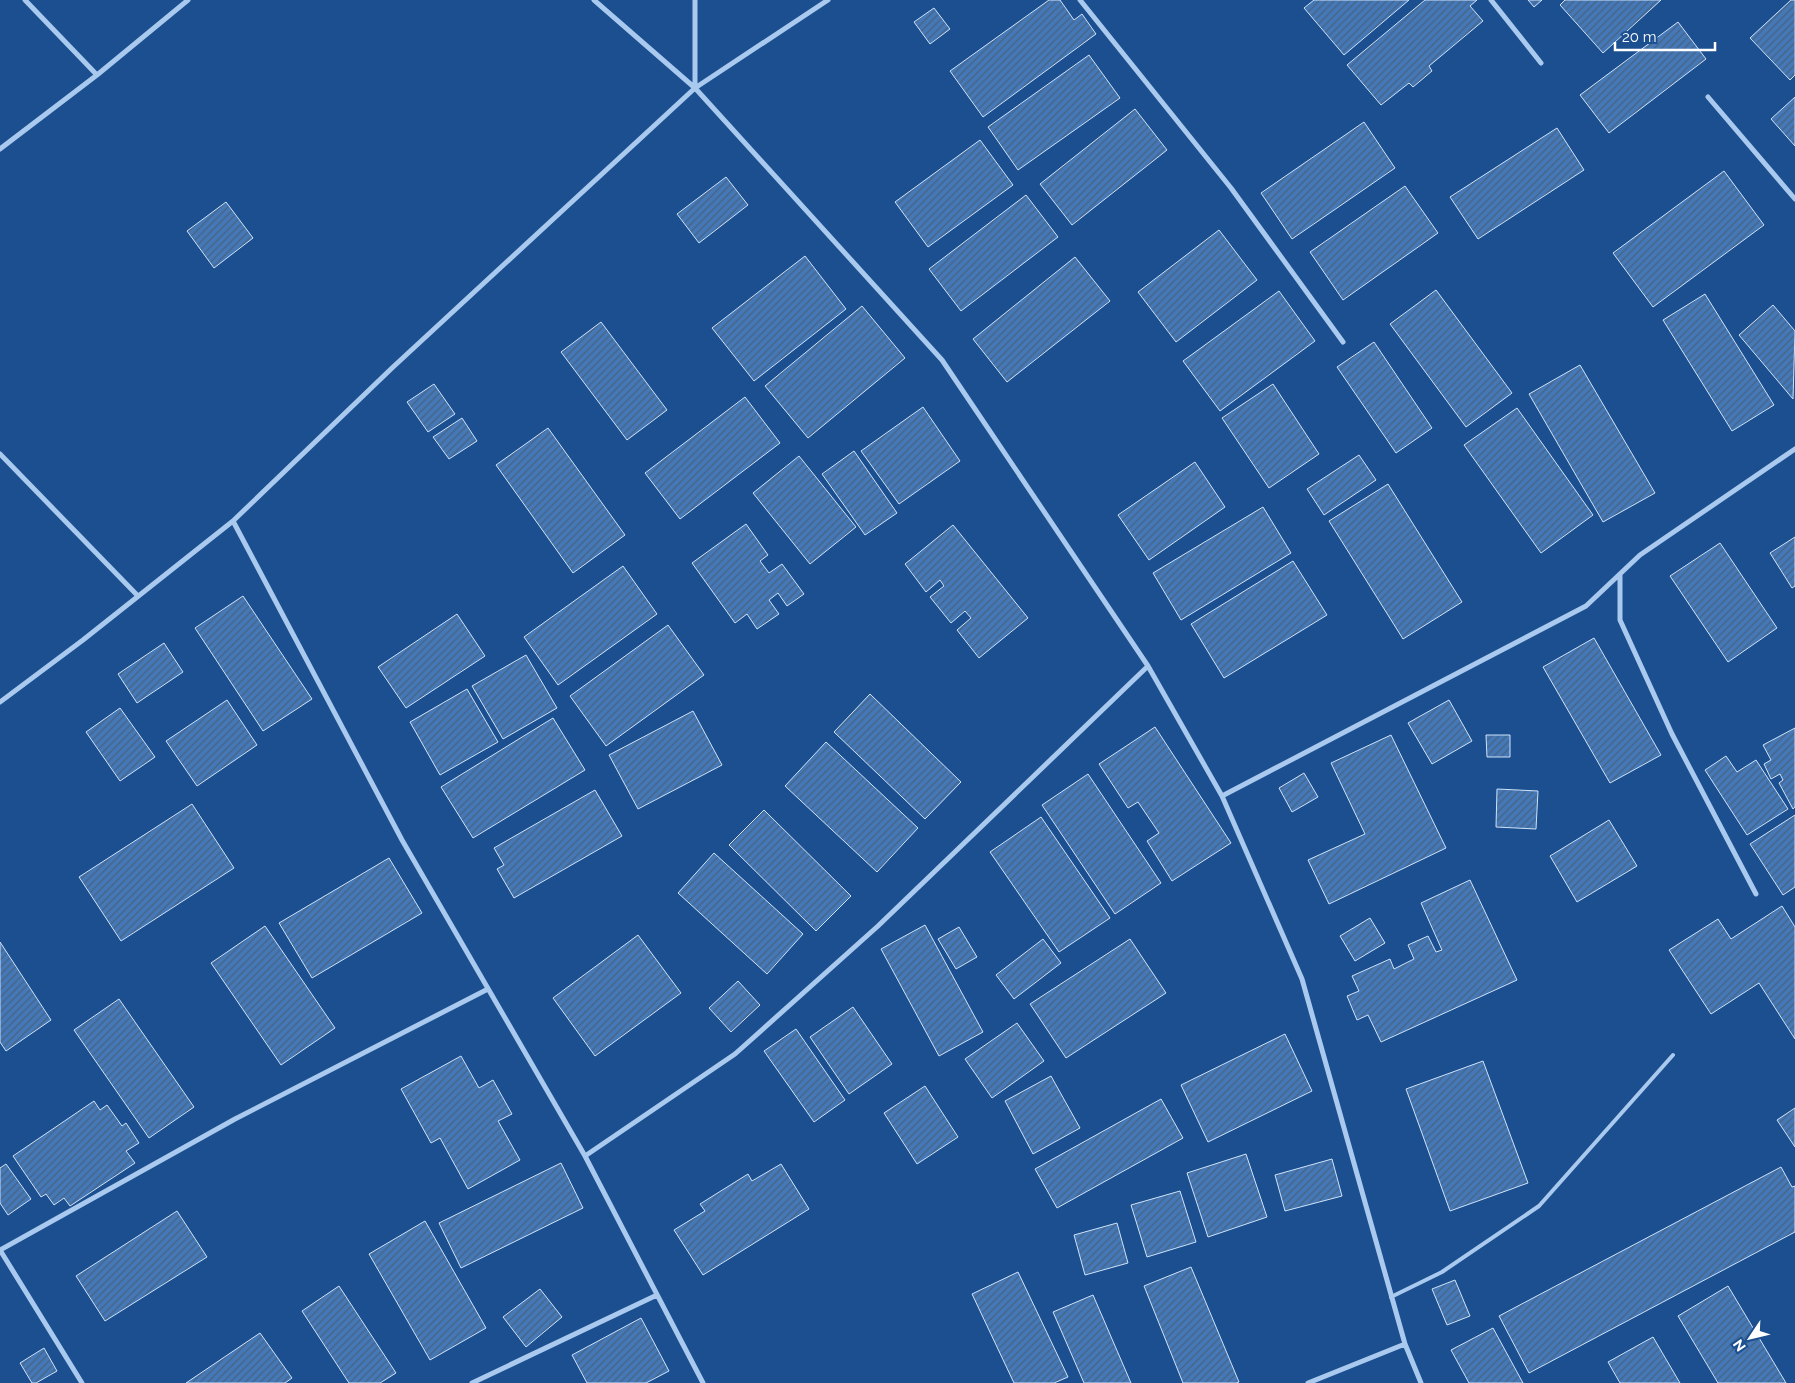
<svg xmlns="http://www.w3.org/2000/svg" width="1795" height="1383" font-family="Raleway,sans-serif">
<defs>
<pattern id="building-hatch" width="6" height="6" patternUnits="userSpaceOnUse" patternTransform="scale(1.25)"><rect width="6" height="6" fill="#4478b7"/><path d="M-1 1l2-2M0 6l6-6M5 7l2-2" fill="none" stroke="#486282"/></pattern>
</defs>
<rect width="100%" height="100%" fill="#1b4f8f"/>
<path fill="url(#building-hatch)" stroke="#cfe3fa" d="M1049 0H1060L1074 20 1082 14 1096 34 983 117 950 71Z
M1314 0H1409L1344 55 1304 8Z
M1425 0H1477L1470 6 1483 21 1429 66 1432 71 1413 87 1409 83 1381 105 1347 65Z
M1528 0H1542L1534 7Z
M1565 0H1661L1603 53 1560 5Z
M1791 0H1795V75L1790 80 1750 38Z
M934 8 950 29 930 44 914 22Z
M1678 22 1706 59 1609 133 1580 95Z
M1089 55 1120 98 1018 170 988 127Z
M1795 97V146L1771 119Z
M1135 109 1167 150 1072 225 1040 184Z
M1364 122 1395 168 1292 239 1261 193Z
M1557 128 1584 170 1478 239 1450 197Z
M980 140 1013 185 928 247 895 202Z
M1724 171 1764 225 1653 307 1613 253Z
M726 177 748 205 699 243 677 214Z
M1405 186 1438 233 1343 300 1310 252Z
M1026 195 1058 237 961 311 929 269Z
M226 202 253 238 214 268 187 231Z
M1219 230 1257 280 1176 342 1138 292Z
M805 256 846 309 754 381 712 328Z
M1075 257 1110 301 1007 382 973 339Z
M1436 290 1512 393 1466 427 1390 324Z
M1279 291 1315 341 1220 411 1183 361Z
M1705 294 1774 405 1732 431 1663 320Z
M1773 305 1795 331 1793 399 1739 335Z
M862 306 905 358 808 438 765 386Z
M601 322 667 410 627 440 561 352Z
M1374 342 1432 428 1396 453 1337 367Z
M1580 365 1655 493 1603 522 1529 394Z
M434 384 455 414 428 432 407 402Z
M1273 384 1319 454 1269 488 1222 418Z
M745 397 780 443 680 519 645 473Z
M923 407 960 461 899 504 861 451Z
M1517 408 1593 515 1541 553 1464 445Z
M462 418 477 441 449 459 433 437Z
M548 428 625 535 573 573 496 465Z
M854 451 897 513 865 535 822 474Z
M1359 455 1376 480 1324 515 1307 489Z
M799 456 856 527 810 564 753 493Z
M1195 462 1225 507 1149 560 1118 515Z
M1388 484 1462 602 1403 639 1329 521Z
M1263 507 1291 553 1181 620 1153 573Z
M746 524 768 555 760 561 769 573 782 564 804 594 787 606 778 593 769 600 779 614 757 629 747 614 735 623 692 563Z
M953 525 1028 618 979 658 957 630 971 618 965 611 951 623 930 597 944 586 940 580 926 592 905 564Z
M1795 537V586L1792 588 1770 553Z
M1720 543 1777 628 1728 662 1670 576Z
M1293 561 1327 615 1224 678 1191 624Z
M623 566 657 614 558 685 524 637Z
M243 596 312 699 263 731 195 628Z
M457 614 485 656 406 708 378 667Z
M668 625 704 675 606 746 570 696Z
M1594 638 1661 755 1610 783 1543 667Z
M164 643 183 672 137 703 118 674Z
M526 655 557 708 503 739 472 686Z
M467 689 498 742 440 775 410 722Z
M870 694 961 782 925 819 834 732Z
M227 700 257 745 197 786 166 741Z
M1449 700 1472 741 1432 764 1408 723Z
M120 708 155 757 120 781 86 732Z
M693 711 722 765 638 809 609 755Z
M553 718 585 770 473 838 441 787Z
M1155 727 1231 843 1172 881 1147 841 1159 833 1138 802 1128 808 1099 764Z
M1795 728V807L1793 809 1779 783 1783 780 1780 774 1771 779 1764 764 1771 760 1763 745Z
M1391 735 1446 848 1329 904 1308 860 1365 834 1331 763Z
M1486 735H1510V757H1487Z
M826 742 918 828 877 872 785 786Z
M1726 756 1737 772 1756 760 1788 809 1747 835 1705 770Z
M1304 773 1318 797 1292 812 1279 788Z
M1088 774 1161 883 1115 914 1042 805Z
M1497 789 1538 791 1536 829 1496 827Z
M595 790 622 836 514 898 497 869 504 865 494 848Z
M192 804 234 868 121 941 79 877Z
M764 810 851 896 816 931 729 845Z
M1795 815V887L1783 895 1750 844Z
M1041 817 1110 918 1059 952 990 852Z
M1609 820 1637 866 1577 902 1550 856Z
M714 853 803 934 767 974 678 893Z
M389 858 422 913 312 978 279 923Z
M1470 880 1517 980 1381 1042 1368 1015 1357 1020 1347 996 1359 991 1352 976 1390 959 1394 969 1414 959 1408 945 1428 936 1436 952 1442 950 1421 903Z
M1782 906 1795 927V1039L1759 983 1711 1014 1669 950 1718 919 1731 939Z
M1370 918 1385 943 1355 961 1340 936Z
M925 925 983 1032 939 1056 881 949Z
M265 926 335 1028 281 1065 211 963Z
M959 927 977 957 956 969 938 939Z
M638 935 681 993 595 1056 553 998Z
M1043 939 1061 963 1014 999 996 975Z
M1130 939 1166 993 1066 1058 1030 1004Z
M0 942 51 1020 6 1051 0 1042Z
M738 981 760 1005 731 1032 709 1008Z
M119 999 194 1107 149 1138 74 1030Z
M853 1007 892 1064 849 1094 810 1037Z
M1017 1023 1044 1061 992 1098 965 1059Z
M796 1029 845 1100 814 1122 764 1051Z
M1285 1034 1312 1091 1208 1142 1181 1085Z
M461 1056 479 1088 493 1080 512 1114 498 1121 520 1160 468 1189 440 1138 431 1143 401 1089Z
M1483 1061 1528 1183 1450 1211 1406 1089Z
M1051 1076 1080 1128 1033 1154 1005 1101Z
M925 1086 958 1137 917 1164 884 1113Z
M1161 1099 1183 1138 1057 1208 1035 1169Z
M94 1101 100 1110 107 1105 122 1126 126 1123 139 1143 126 1151 135 1163 70 1206 64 1198 54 1205 46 1194 41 1197 13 1156Z
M1795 1108V1147L1777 1120Z
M1246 1154 1267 1217 1208 1237 1187 1173Z
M1332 1159 1342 1196 1285 1211 1275 1175Z
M561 1163 583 1208 461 1268 439 1223Z
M6 1164 31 1199 8 1215 0 1203V1168Z
M781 1164 809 1209 703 1275 674 1230 705 1211 700 1204 748 1174 752 1181Z
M1781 1167 1792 1187 1795 1186V1232L1529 1373 1499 1316Z
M1180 1191 1196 1242 1147 1257 1131 1205Z
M177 1211 207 1257 105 1321 76 1276Z
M425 1221 486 1328 430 1360 369 1254Z
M1117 1223 1128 1263 1085 1275 1074 1235Z
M1191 1267 1239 1382 1236 1383H1183L1144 1286Z
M1018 1272 1068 1377 1054 1383H1014L972 1294Z
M1455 1280 1470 1316 1447 1325 1432 1289Z
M339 1286 396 1373 380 1383H349L302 1311Z
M1728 1286 1786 1383H1718L1678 1316Z
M540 1289 562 1317 526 1347 503 1317Z
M1093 1295 1131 1383H1084L1053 1312Z
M641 1318 669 1371 646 1383H587L572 1355Z
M1493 1328 1523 1383H1469L1451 1350Z
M260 1333 292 1378 285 1383H186Z
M1653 1337 1680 1383H1620L1608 1362Z
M44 1348 57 1371 36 1383H32L20 1363Z"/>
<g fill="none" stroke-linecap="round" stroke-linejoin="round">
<path stroke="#a9c9ee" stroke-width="4" d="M1391 1297 1442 1272 1539 1206 1673 1055"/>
<path stroke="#a9c9ee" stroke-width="5" d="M25 0 97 75
M594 0 695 88 942 360 1148 666
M1080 0 1231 188 1343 342
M1491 0 1541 63
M695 88V0
M1708 97 1795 199
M0 149 97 75 188 0
M0 454 138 596
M233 521 402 840 585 1156 703 1383
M1620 574V620L1672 734 1756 894
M0 702 83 640 233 521 392 368 695 88 828 0
M1222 796 1586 606 1640 555 1795 449
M585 1156 735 1054 878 926 1148 666 1222 796 1302 979 1405 1344 1421 1383
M0 1250 235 1119 488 989
M0 1250 82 1383
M472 1383 657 1295
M1308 1383 1405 1344"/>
</g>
<g transform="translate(1750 1338) rotate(235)" stroke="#1b4f8f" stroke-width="4" paint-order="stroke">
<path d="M0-4L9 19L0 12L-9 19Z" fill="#ffffff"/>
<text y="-8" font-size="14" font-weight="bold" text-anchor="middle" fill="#ffffff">N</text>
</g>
<path d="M1615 42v8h100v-8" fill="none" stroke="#ffffff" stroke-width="2.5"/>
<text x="1622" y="42" font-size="15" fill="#ffffff" stroke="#1b4f8f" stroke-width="4" paint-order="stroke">20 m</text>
</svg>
